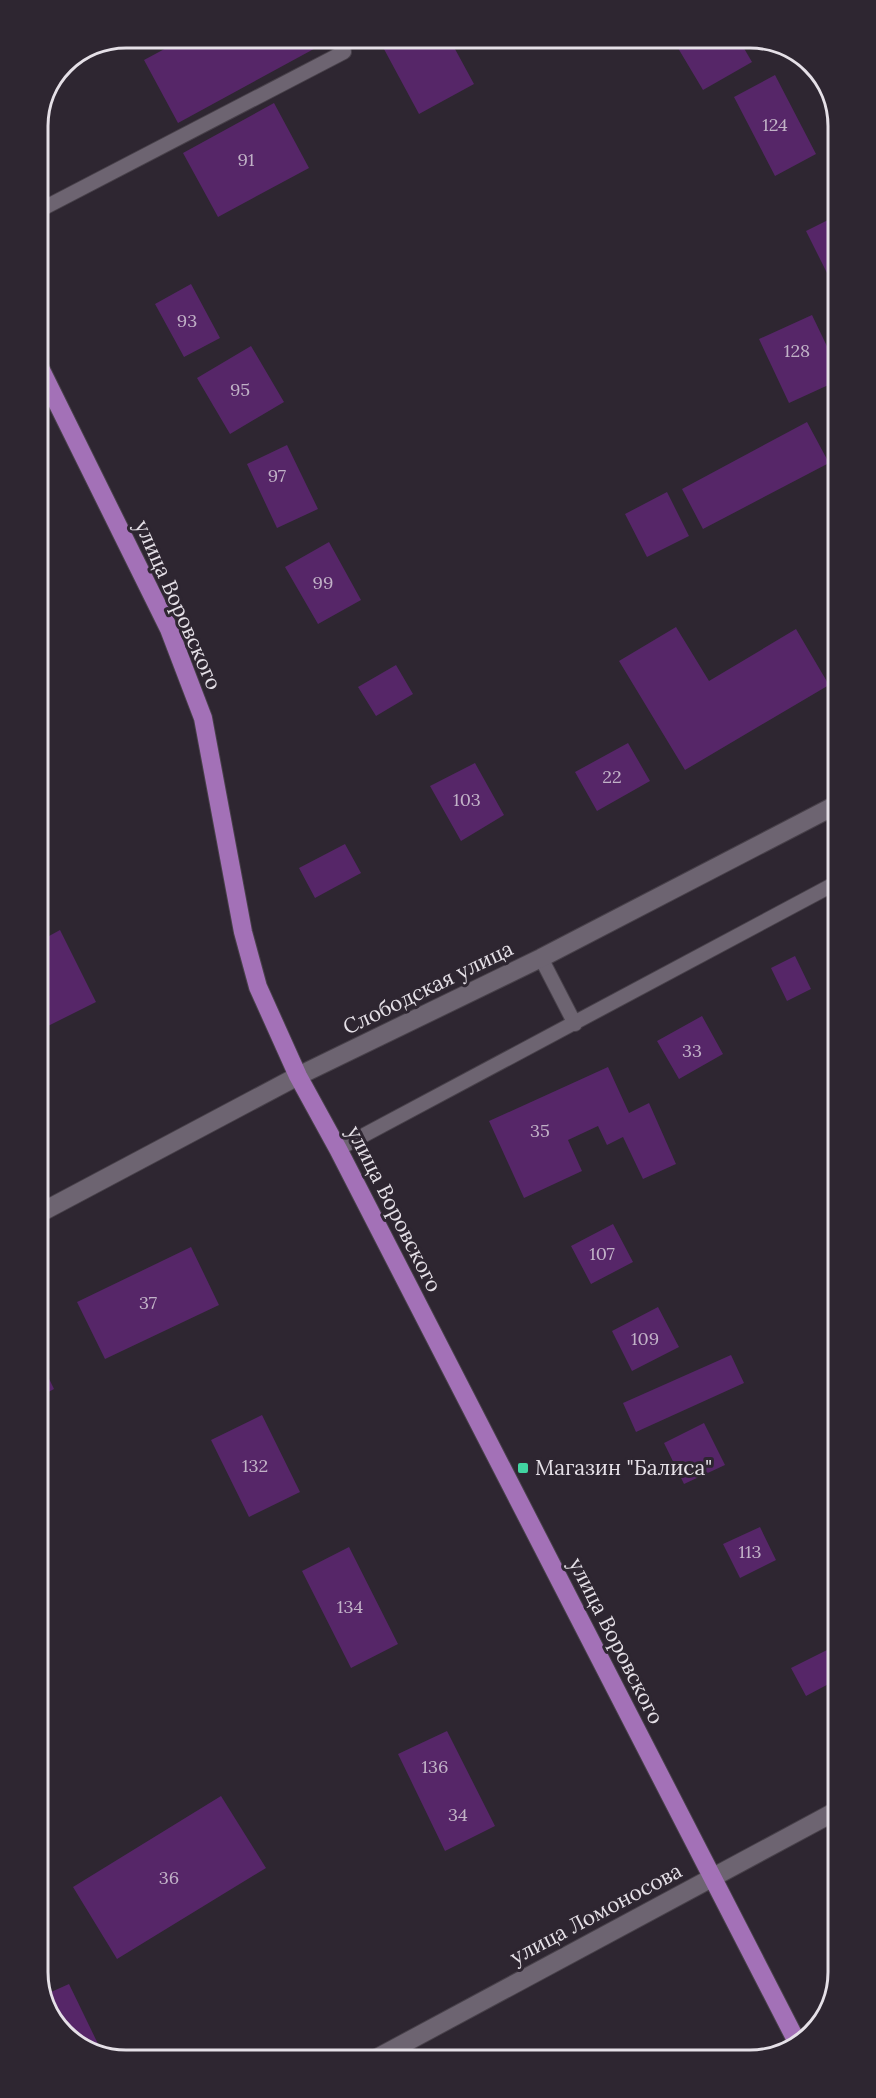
<svg xmlns="http://www.w3.org/2000/svg" width="876" height="2098" font-family="Lora,serif">
<rect width="100%" height="100%" fill="#2e2631"/>
<path fill="#562668" d="M185 38H334L178 123 144 60Z
M378 38H449L474 84 419 114Z
M672 38H738L752 62 703 90Z
M775 75 816 154 775 176 734 97Z
M274 103 309 168 218 217 183 153Z
M834 217V287L806 231Z
M191 284 220 338 184 357 155 304Z
M812 315 835 363V382L789 403 759 339Z
M251 346 284 402 230 434 197 378Z
M807 422 829 463 703 529 682 489Z
M287 445 318 509 277 528 247 464Z
M667 492 689 536 647 557 625 514Z
M329 542 361 600 318 624 285 567Z
M676 627 709 681 796 629 829 685 685 770 619 661Z
M396 665 413 694 376 716 358 687Z
M628 743 650 781 597 811 575 772Z
M475 763 504 815 461 841 430 786Z
M345 844 361 873 315 898 299 868Z
M39 856 49 880 39 884Z
M60 930 96 1002 40 1030V941Z
M795 956 811 989 787 1001 771 968Z
M702 1016 723 1054 679 1079 657 1041Z
M608 1067 629 1113 649 1103 676 1164 643 1179 623 1137 607 1145 598 1126 568 1140 582 1171 524 1198 489 1121Z
M613 1224 633 1262 591 1284 571 1246Z
M191 1247 219 1305 105 1359 77 1302Z
M658 1307 679 1347 632 1371 612 1331Z
M731 1355 744 1383 636 1432 623 1403Z
M41 1362 54 1389 41 1396Z
M262 1415 300 1492 249 1517 211 1440Z
M704 1423 725 1465 684 1484 664 1443Z
M760 1527 776 1560 740 1578 723 1544Z
M349 1547 398 1644 351 1668 302 1571Z
M829 1649 838 1666V1679L806 1696 791 1668Z
M447 1731 495 1826 445 1851 398 1754Z
M221 1796 266 1868 117 1959 73 1887Z
M69 1984 100 2048 94 2051 72 2042 42 2000V1996Z"/>
<g fill="none" stroke-linecap="round" stroke-linejoin="round">
<g stroke="#48414a" stroke-width="16">
<path id="service" d="M38 211 344 52
M541 958 575 1024
M338 1149 836 883"/>
</g>
<g stroke="#48414a" stroke-width="20">
<path id="minor" d="M298 1076 541 958 836 805
M375 2059 838 1810"/>
</g>
<g stroke="#48414a" stroke-width="20">
<path id="tertiary" d="M40 1213 298 1076"/>
</g>
<g stroke="#48414a" stroke-width="20">
<path id="primary" d="M38 364 169 629 203 718 243 932 258 987 298 1076 338 1149 797 2042"/>
</g>
<use href="#service" stroke="#6d6471" stroke-width="14"/>
<use href="#minor" stroke="#6d6471" stroke-width="18"/>
<use href="#tertiary" stroke="#6d6471" stroke-width="18"/>
<use href="#primary" stroke="#a371b7" stroke-width="18"/>
</g>
<rect fill="#41d4a1" stroke="#2e2631" stroke-width="2" x="517" y="1462" width="12" height="12" rx="3"/>
<g text-anchor="middle" stroke-width="6" stroke-linejoin="round" paint-order="stroke">
<g font-size="18" fill="#c1b2c7">
<text x="775" y="131">124</text>
<text x="246" y="166">91</text>
<text x="187" y="327">93</text>
<text x="797" y="357">128</text>
<text x="240" y="396">95</text>
<text x="277" y="482">97</text>
<text x="323" y="589">99</text>
<text x="612" y="783">22</text>
<text x="467" y="806">103</text>
<text x="692" y="1057">33</text>
<text x="540" y="1137">35</text>
<text x="602" y="1260">107</text>
<text x="148" y="1309">37</text>
<text x="645" y="1345">109</text>
<text x="255" y="1472">132</text>
<text x="750" y="1558">113</text>
<text x="350" y="1613">134</text>
<text x="435" y="1773">136</text>
<text x="458" y="1821">34</text>
<text x="169" y="1884">36</text>
</g>
<g font-size="21" fill="#e5e0e7" stroke="#2e2631">
<text transform="translate(178 605) rotate(66)" y="7">улица Воровского</text>
<text transform="translate(428 988) rotate(-26)" y="7">Слободская улица</text>
<text transform="translate(394 1209) rotate(63)" y="7">улица Воровского</text>
<text transform="translate(616 1641) rotate(63)" y="7">улица Воровского</text>
<text transform="translate(596 1914) rotate(-28)" y="7">улица Ломоносова</text>
</g>
<g font-size="21" fill="#e5e0e7" stroke="#2e2631" text-anchor="start">
<text x="535" y="1475">Магазин "Балиса"</text>
</g>
</g>
<path d="M0 0H876V2098H0ZM126 48H750A78 78 0 0 1 828 126V1972A78 78 0 0 1 750 2050H126A78 78 0 0 1 48 1972V126A78 78 0 0 1 126 48Z" fill="#2e2631" fill-rule="evenodd"/>
<path fill="none" stroke="#e5e0e7" stroke-width="3" d="M126 48H750A78 78 0 0 1 828 126V1972A78 78 0 0 1 750 2050H126A78 78 0 0 1 48 1972V126A78 78 0 0 1 126 48Z"/>
</svg>
